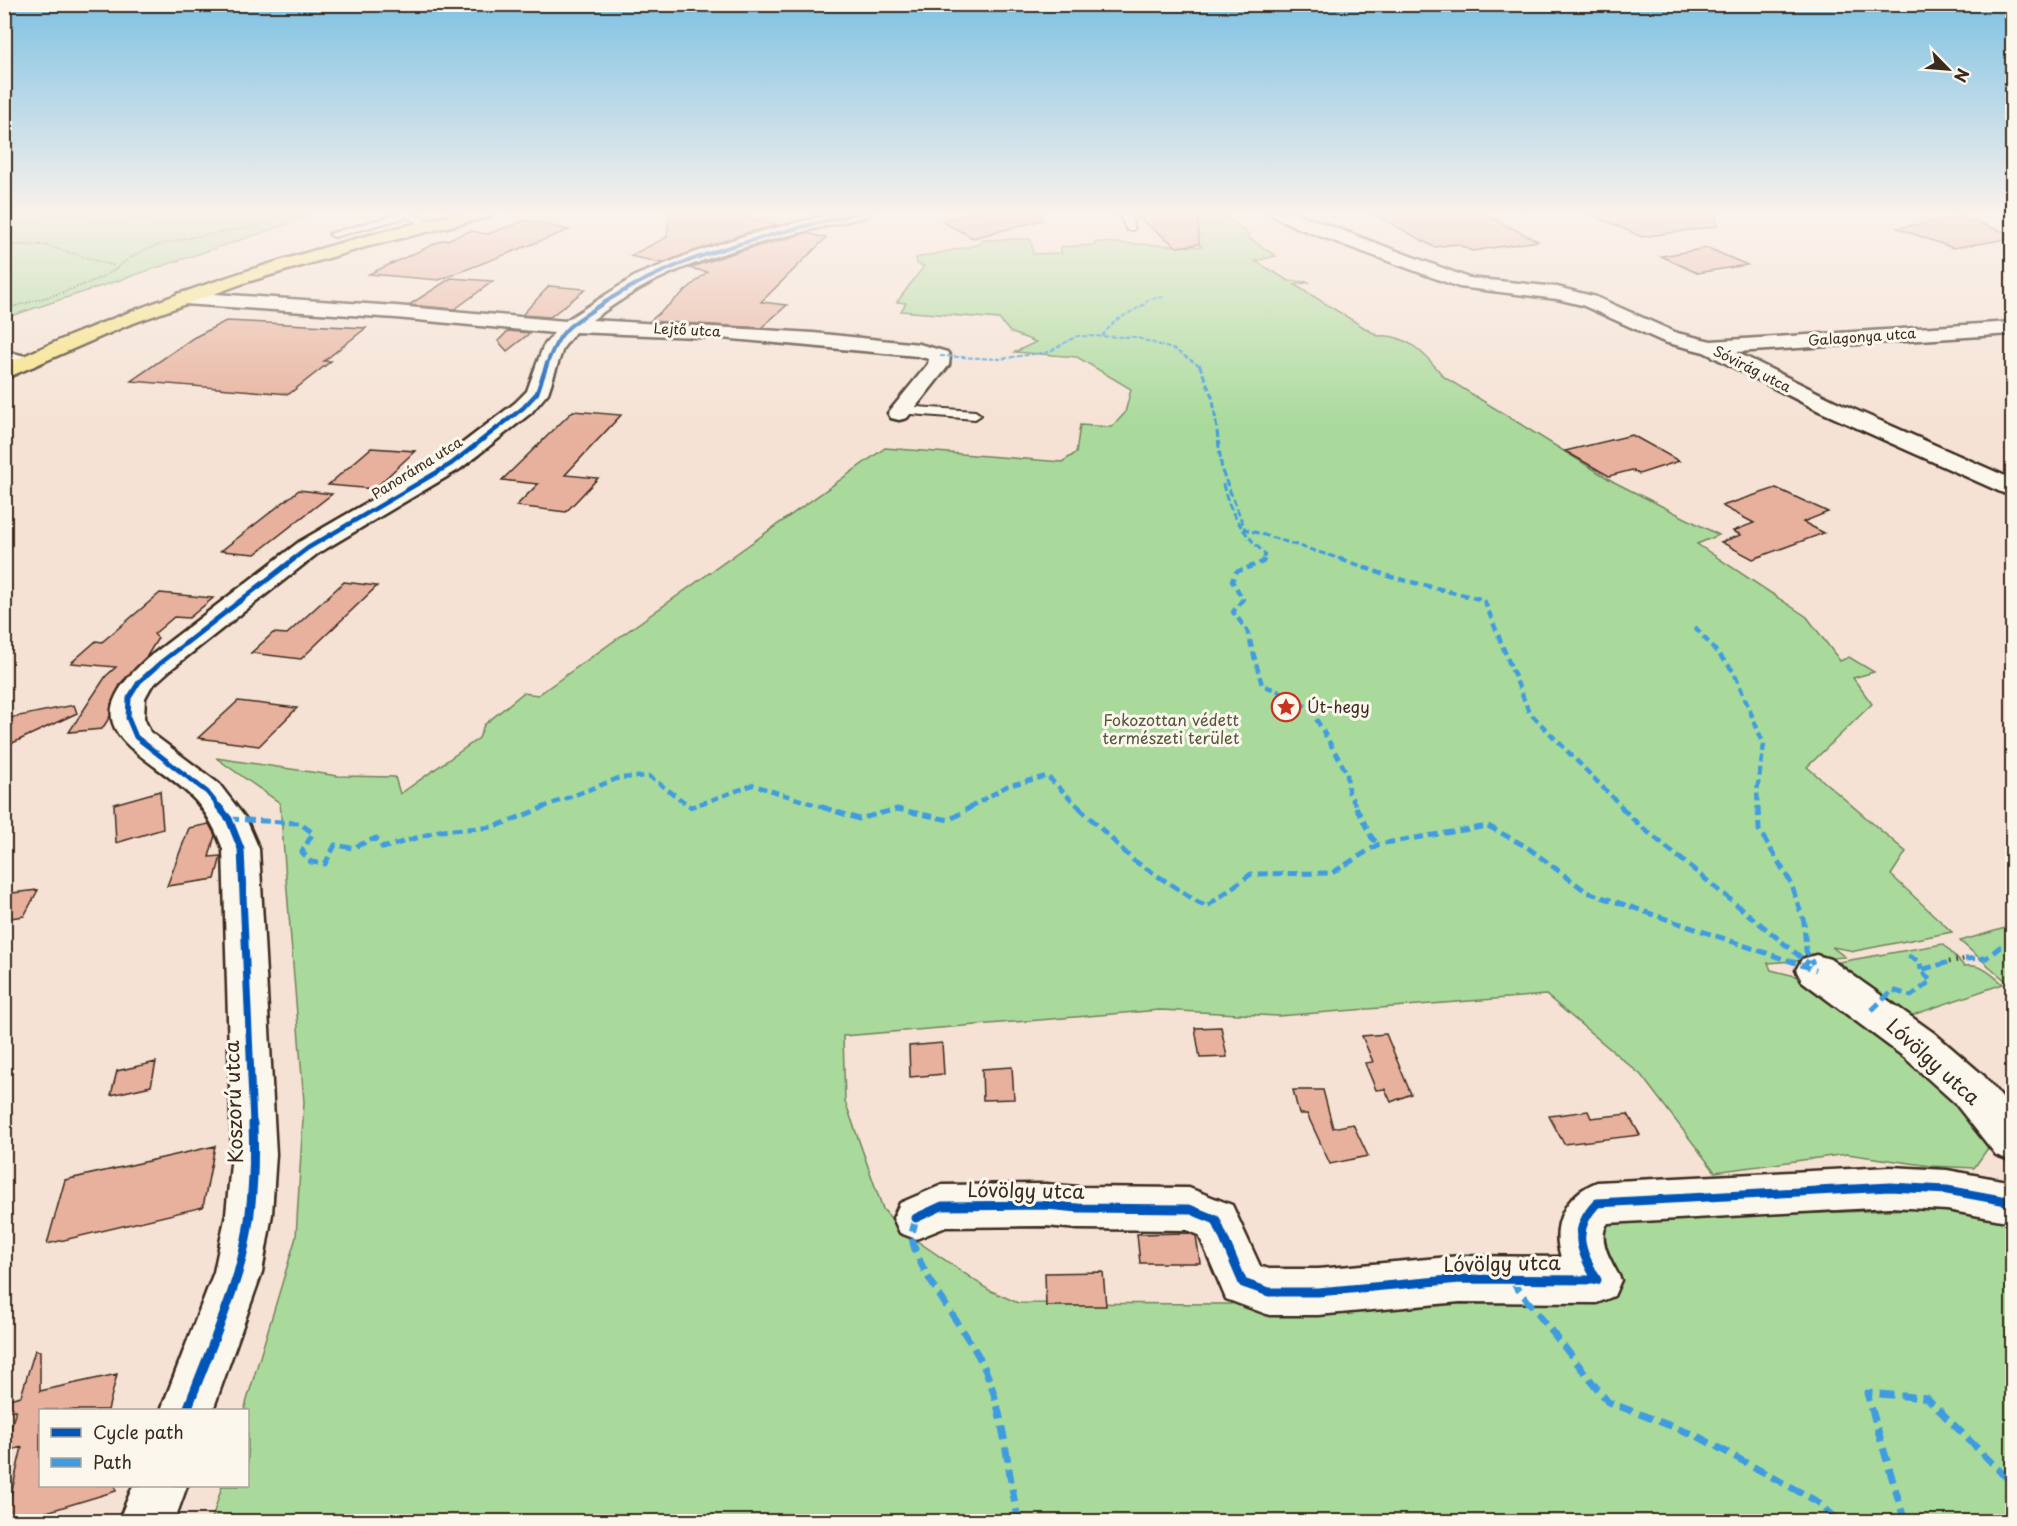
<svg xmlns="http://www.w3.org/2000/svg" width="2017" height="1526" font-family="'Playpen Sans',sans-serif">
<rect width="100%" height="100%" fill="#f5e2d4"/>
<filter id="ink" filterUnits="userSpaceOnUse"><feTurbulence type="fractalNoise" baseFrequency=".0167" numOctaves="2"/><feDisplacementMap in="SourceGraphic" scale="12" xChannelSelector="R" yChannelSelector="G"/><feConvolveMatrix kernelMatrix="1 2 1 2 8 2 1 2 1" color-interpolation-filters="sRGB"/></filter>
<g filter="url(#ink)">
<path fill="#a9da9b" stroke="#72825c" stroke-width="1.5" d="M13 212H310L307 218 5 318V216Z
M1172 212H1220L1250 235 1247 237 1276 256 1255 261 1289 281 1310 282 1295 285 1378 336C1407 333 1427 356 1444 377L1614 482 1719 535 1697 544 1807 617 1840 661 1849 657 1874 672 1853 678 1872 704 1807 767 1906 852 1891 875 1952 932 1855 951 1832 947 1845 957 1768 963 1771 970 1811 980 1937 1081 1988 1148 1974 1168 1931 1166 1847 1154 1715 1172 1641 1075 1546 995 1278 1016 1160 1010 843 1036 845 1101 883 1209 901 1230 989 1290 1018 1303 1231 1304 1228 1296 1558 1293 1573 1223 2012 1205V1521L211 1522 222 1486H248V1410H244L296 1237 304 1102 280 803 216 758 338 776 395 777 400 794 479 738 484 725 523 693 538 695 885 448 1062 462 1076 453 1080 425 1112 427 1125 413 1131 389 1077 357 1015 352 1036 342 1010 332 999 319 901 311 906 303 897 302 924 266 917 264 916 258 981 244 983 240 1031 239 1033 254 1062 253 1060 247 1095 245 1094 242 1202 247Z
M2012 926V981L2007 982 1960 941Z
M1943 944 1964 966C1982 964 1990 973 2003 984L1904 1018 1839 962Z"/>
<path fill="#e7b19d" stroke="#3b2a1e" stroke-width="1.5" d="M670 212H732L778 225 746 233 662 263 630 256 667 237Z
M977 212H1041L1042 220 973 238 941 221Z
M1131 212H1198L1199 244 1177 247Z
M1370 212H1480L1538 241 1472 251 1457 244 1434 247Z
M1586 212H1716L1717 226 1642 237Z
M1962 217 2013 235V238L1953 248 1897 228Z
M527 220 569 230 439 280 369 274 443 240H447L470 231 488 234Z
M807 233 826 238 761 302 787 305 761 328 650 321 707 272 689 268 730 254Z
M1708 248 1747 265 1697 273 1661 256Z
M451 278 493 281 455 309 409 305Z
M549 286 586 289 550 317 522 315Z
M226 321 366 328 324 361H331L289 394 131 381 193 338Z
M508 331 530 333 507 351 498 341Z
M573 411 621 415 565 475 598 478 566 512 516 506 538 484 502 480Z
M1632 435 1679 461 1639 474 1632 470 1609 476 1565 451Z
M371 448 415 451 374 489 328 485Z
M1776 488 1828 512 1803 522 1824 533 1753 559 1721 542 1741 535 1733 531 1754 523 1722 506Z
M299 490 332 494 255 554 221 551Z
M344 582 377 586 301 659 251 653 273 633 287 634Z
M160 593 213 598 189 618 174 617 154 634 158 638 147 656 121 683 111 704V715L102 729 69 732 106 676 116 667 71 663 96 641 102 642Z
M238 701 297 708 259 746 198 738Z
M74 705 77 713 4 747V719Z
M160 791 163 829 116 843 114 804Z
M209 824 215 835 209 857 221 856 215 879 167 886 189 828Z
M38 890 24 916 4 919V894Z
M1221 1027 1227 1057 1200 1058 1195 1028Z
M1386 1034 1411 1094 1391 1102 1385 1089 1376 1090 1365 1063 1373 1062 1362 1036Z
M942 1043 944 1074 910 1077 909 1046Z
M156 1062 151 1086 111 1095 117 1071Z
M1012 1067 1014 1099 983 1100 982 1069Z
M1293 1090H1323L1333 1128 1353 1124 1368 1156 1330 1164 1307 1114H1299Z
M1588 1111 1591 1118 1628 1114 1640 1135 1564 1144 1549 1116Z
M215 1146 203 1207 47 1244 65 1180Z
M1189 1233 1196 1236 1200 1263H1140L1137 1234Z
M1103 1272 1106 1306H1046L1045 1273Z
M35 1350 40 1351V1391L117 1374 108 1410H40V1485H115L116 1491 17 1521H5L22 1447 4 1452 16 1410H4V1400L21 1396Z"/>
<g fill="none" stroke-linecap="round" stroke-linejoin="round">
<g stroke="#3b2a1e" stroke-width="4">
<path id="lane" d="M405 212H411L434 225 426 227 407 217 334 237 329 234Z
M1118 212H1127L1135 228 1133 230H1127Z
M902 406 975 411 981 415 975 419 898 413 896 410Z"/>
</g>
<g stroke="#3b2a1e" stroke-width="5">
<path id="street" d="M841 212H870L868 216C795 234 717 249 650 283 629 294 610 307 592 320L813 333 919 344 947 352 950 356 949 365 907 418 899 420 891 418 888 413 928 364 929 359 917 356 721 338 575 332 563 348 548 393 531 413 460 469 317 554 170 670 151 687 145 698 144 718 150 732 219 784 246 819 259 849 276 1154 272 1214 262 1272 213 1410H161L214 1272 226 1214 232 1154 223 849C216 831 209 816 196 801 149 750 62 734 148 658L299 542 442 459 515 403 527 391 543 347 554 333 396 318 184 304 177 302 174 298 177 294 184 292 396 306 565 321 637 275 690 254 747 235Z
M1271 212H1293L1469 278 1557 287 1596 297 1677 333 1711 341 2012 322V334L1736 352 1835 401 2012 479V495L2003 493 1819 411 1704 352 1664 342 1582 305 1557 299 1459 287 1298 228 1273 216Z
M4 351 34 358 38 362 34 366 27 368 4 363Z
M1816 955 1830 959 1934 1033 1984 1076 2012 1110V1161L1996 1155 1954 1102 1904 1057 1802 981 1796 970 1802 959Z
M1890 1167 1947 1170 2012 1182V1222L1947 1210 1890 1207 1608 1223C1595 1239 1614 1265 1621 1280L1614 1296 1597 1303 1460 1302 1318 1315H1269L1226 1299 1199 1235 1187 1230 1078 1229 1046 1226 946 1227 916 1239 900 1233 893 1218 900 1203 942 1185 1046 1184 1078 1187 1189 1188 1232 1205 1260 1266 1269 1269H1318L1460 1256 1561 1257C1550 1224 1566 1194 1597 1182Z
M133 1486H187L174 1522H118Z"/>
</g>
<g stroke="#3b2a1e" stroke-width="5">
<path id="primary" d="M464 212H494L492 216 369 246 247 282 128 325 4 379V365C152 297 305 248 464 212Z"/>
</g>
<path stroke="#3b2a1e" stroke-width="2" stroke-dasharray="1 2" stroke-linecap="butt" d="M111 224 140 220 165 212
M4 226 62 216 110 212
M4 245H44L115 266
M4 309C38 300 72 291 104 276 119 268 130 255 147 249 194 232 248 234 293 212"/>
<path stroke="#3b2a1e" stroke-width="4.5" stroke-dasharray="1.5 5" stroke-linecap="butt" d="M1949 962 1965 959"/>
<use href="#lane" fill="#fbf7ec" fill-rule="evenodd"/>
<use href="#street" fill="#fbf7ec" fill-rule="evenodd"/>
<use href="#primary" fill="#f6e381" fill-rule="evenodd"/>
<path stroke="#3f9ce0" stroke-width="2" stroke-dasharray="5 2" stroke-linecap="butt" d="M1102 336 1115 321 1145 304 1149 299 1165 297
M940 356 999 359 1049 352 1077 336 1135 337 1175 350 1200 366"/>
<path stroke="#3f9ce0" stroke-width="3" stroke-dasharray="7 3" stroke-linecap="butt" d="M1199 364 1213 399 1222 471 1245 529 1344 560
M1223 484C1229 513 1244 534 1265 554L1263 560"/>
<path stroke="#3f9ce0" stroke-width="4.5" stroke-dasharray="8 4.5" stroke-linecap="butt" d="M1264 559 1263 562 1236 572 1232 581 1243 599 1233 612 1247 630 1262 685 1288 695 1311 710 1347 773 1348 791 1357 808
M1340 559 1391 577 1484 600 1529 712 1623 808
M1695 627 1734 672 1764 745 1757 791 1758 808
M541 808 619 778 649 776 691 807 753 785 826 808
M969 808 1007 786 1047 776 1080 808"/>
<path stroke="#3f9ce0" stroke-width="5" stroke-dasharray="10 5" stroke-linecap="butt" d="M822 807 859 819 897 809 949 820 971 807
M1079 807 1133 860 1206 907 1251 874 1332 873 1379 844 1488 826 1527 847 1587 892 1816 970
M1356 807 1372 838 1379 844
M1621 807 1637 823 1809 964
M1758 807 1759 830 1790 881 1804 922 1806 951 1813 964
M229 819 299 823 313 833 302 852 311 862 325 864 335 845 352 848 376 838 383 848 439 831 494 827 545 807
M1908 956 1920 962 1921 970
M1965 959 1986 958 2000 947 2012 946
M1872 1010 1893 990 1911 996 1931 981 1921 970 1949 962"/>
<path stroke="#3f9ce0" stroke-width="7" stroke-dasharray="14 7" stroke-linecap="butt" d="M916 1218C915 1224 912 1230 912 1236 914 1268 968 1332 983 1365 1006 1414 1006 1470 1019 1522
M1511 1280 1608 1402 1697 1436 1818 1502 1840 1522
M1905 1522 1867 1393 1927 1398 2012 1483"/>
<g stroke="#fbf7ec" stroke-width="6">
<path id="cycleway-far4" d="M546 366C552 351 558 337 569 327 577 320 587 314 596 308 675 254 771 235 862 212"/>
</g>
<g stroke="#fbf7ec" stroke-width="8">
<path id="cycleway-far3" d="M292 560 308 548 451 464 523 408 537 393 547 364"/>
</g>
<g stroke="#fbf7ec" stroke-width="9">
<path id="cycleway-far2" d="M220 808 207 792 136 737 128 718 129 698 139 682 159 664 294 559"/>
</g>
<g stroke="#fbf7ec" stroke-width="10">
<path id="cycleway-far1" d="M219 807 229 819 241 849 253 1124"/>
</g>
<g stroke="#fbf7ec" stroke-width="13">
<path id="cycleway" d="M916 1218 942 1206 1046 1205 1078 1208 1189 1209 1216 1220 1243 1283 1269 1292H1318L1460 1279 1597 1280C1580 1251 1571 1230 1597 1203L1890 1187 1947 1190 2012 1202
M187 1410C204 1365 224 1319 238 1273 252 1225 255 1172 253 1123"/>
</g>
<use href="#cycleway-far4" stroke="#0057b8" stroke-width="4"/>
<use href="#cycleway-far3" stroke="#0057b8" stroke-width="4.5"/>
<use href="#cycleway-far2" stroke="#0057b8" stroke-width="5"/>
<use href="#cycleway-far1" stroke="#0057b8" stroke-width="7"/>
<use href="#cycleway" stroke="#0057b8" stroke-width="9"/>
</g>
</g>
<linearGradient id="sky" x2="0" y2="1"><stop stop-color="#80c2e3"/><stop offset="0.5" stop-color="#faf2ec"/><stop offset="1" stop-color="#faf2ec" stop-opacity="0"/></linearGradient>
<rect width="2017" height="426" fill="url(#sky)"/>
<defs>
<g id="sight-ring" transform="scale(1.5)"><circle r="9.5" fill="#fbf7ec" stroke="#c8321e" stroke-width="1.5"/><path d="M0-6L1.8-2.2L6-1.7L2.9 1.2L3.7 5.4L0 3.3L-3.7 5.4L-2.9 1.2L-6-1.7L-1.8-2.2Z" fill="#c8321e"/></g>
</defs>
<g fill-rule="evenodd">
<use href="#sight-ring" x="1286" y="707"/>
</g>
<g text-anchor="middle" stroke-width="6" stroke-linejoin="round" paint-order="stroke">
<g font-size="14" fill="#3b2a1e" stroke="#fbf7ec">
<text transform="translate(687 330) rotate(3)" y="5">Lejtő utca</text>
<text transform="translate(1862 337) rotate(-4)" y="5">Galagonya utca</text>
<text transform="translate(1752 369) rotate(27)" y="5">Sóvirág utca</text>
<text transform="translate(417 468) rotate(-32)" y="5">Panoráma utca</text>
</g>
<g font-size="16" fill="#3b2a1e" stroke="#fbf7ec" text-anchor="start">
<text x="1307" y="713">Út-hegy</text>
</g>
<g font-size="16" fill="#56563d" stroke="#fbf7ec">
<text x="1171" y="726">Fokozottan védett<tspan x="1171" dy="18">természeti terület</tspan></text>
</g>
<g font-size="20" fill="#3b2a1e" stroke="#fbf7ec">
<text transform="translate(1933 1062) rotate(42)" y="7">Lóvölgy utca</text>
<text transform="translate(234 1102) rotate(-92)" y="7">Koszorú utca</text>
<text transform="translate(1026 1191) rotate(1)" y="7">Lóvölgy utca</text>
<text transform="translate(1502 1264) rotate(-1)" y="7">Lóvölgy utca</text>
</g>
</g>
<rect width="2017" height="1526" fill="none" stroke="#fbf7ec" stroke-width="24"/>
<rect x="12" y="12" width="1993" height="1502" fill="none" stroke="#3b2a1e" stroke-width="2" filter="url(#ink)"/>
<rect x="39" y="1409" width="210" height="78" fill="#fbf7ec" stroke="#aea59a" stroke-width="1.5"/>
<rect x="51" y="1428" width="30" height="9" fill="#0057b8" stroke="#aea59a" stroke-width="1.5"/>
<text x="93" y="1439" font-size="18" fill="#3b2a1e">Cycle path</text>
<rect x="51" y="1458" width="30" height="9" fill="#3f9ce0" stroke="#aea59a" stroke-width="1.5"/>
<text x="93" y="1469" font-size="18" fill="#3b2a1e">Path</text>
<g transform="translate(1948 69) rotate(115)" stroke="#fbf7ec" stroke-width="4.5" paint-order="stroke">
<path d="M0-4.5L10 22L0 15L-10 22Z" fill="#3b2a1e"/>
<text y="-9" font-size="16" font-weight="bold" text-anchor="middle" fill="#3b2a1e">N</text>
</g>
</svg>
